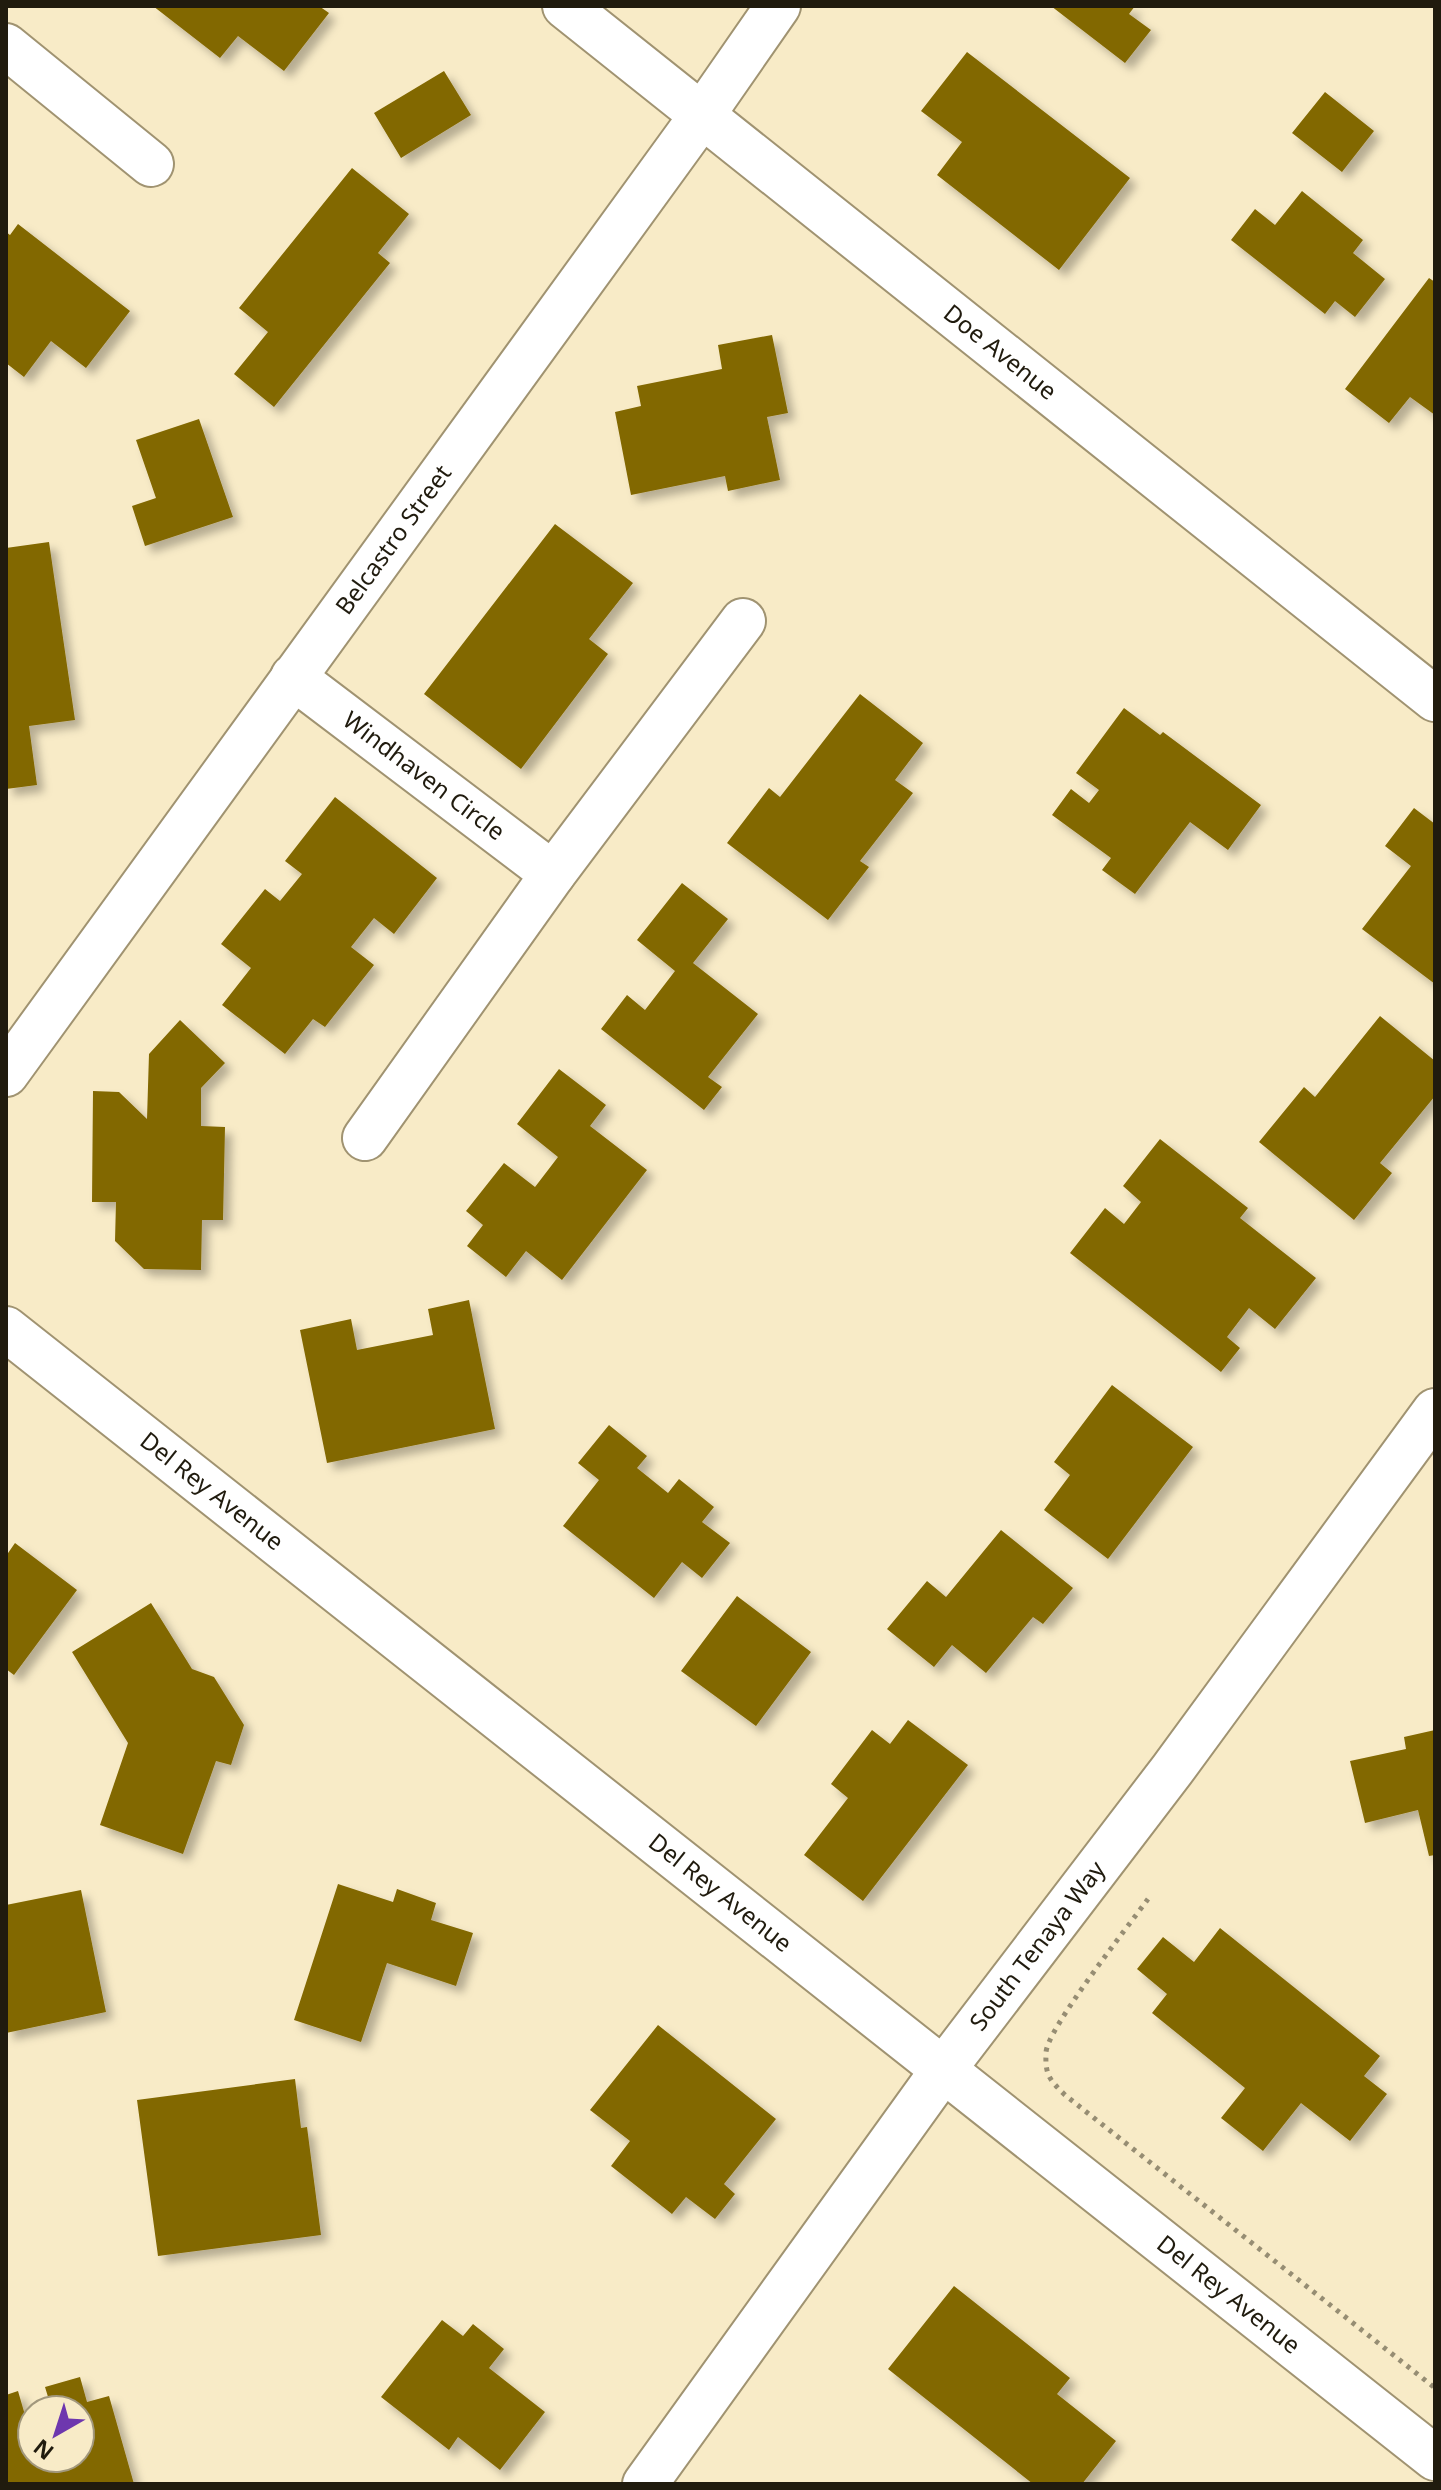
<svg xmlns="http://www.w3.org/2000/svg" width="1441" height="2490" font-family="'Noto Sans',sans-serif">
<defs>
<filter id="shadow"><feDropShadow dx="7" dy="7" stdDeviation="4" flood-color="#0004"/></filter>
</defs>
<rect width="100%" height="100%" fill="#f8ebc7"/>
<path fill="#826705" filter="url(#shadow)" d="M153 6H319L329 13 284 71 238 36 220 58Z
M1051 6H1135L1129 14 1151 30 1125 63Z
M967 52 1130 178 1059 270 937 175 962 142 921 111Z
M444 71 471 115 401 158 374 113Z
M1325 92 1374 131 1342 172 1292 133Z
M352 168 409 214 378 253 390 263 274 407 234 374 268 332 239 308Z
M1302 191 1363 240 1353 253 1385 279 1355 317 1335 301 1325 314 1231 240 1255 209 1275 225Z
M18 224 130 311 86 368 51 341 24 377 6 363V232L10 235Z
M1429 278 1435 282V415L1410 397 1389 423 1345 389Z
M772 335 788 413 767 417 780 480 728 491 725 476 631 495 615 412 641 406 637 386 722 369 718 345Z
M199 419 233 517 145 546 132 506 156 498 136 440Z
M555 524 633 583 589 639 608 654 521 769 424 694Z
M49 542 75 720 29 726 37 785 6 789V548Z
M860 694 923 743 895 780 913 793 860 861 869 867 828 920 727 843 769 788 780 797Z
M1124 708 1160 735 1163 732 1261 805 1228 850 1190 822 1135 894 1102 870 1111 858 1052 815 1071 789 1089 803 1099 790 1076 773Z
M335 797 437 878 394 934 374 918 351 947 374 965 325 1027 313 1019 285 1054 222 1005 251 968 221 944 265 889 280 901 302 874 285 861Z
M1414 808 1435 824V984L1362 929 1411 866 1385 846Z
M682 883 728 919 693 963 758 1014 708 1077 722 1087 704 1110 601 1029 627 995 645 1010 675 971 637 940Z
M1380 1016 1435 1061V1096L1380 1163 1392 1173 1354 1220 1259 1142 1304 1087 1315 1097Z
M180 1020 225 1063 201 1088V1126L225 1127 223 1220H202L201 1270 144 1269 115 1241 116 1202H92L93 1091 119 1092 147 1119 149 1054Z
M559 1069 606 1105 590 1126 647 1170 562 1280 526 1251 506 1277 467 1246 483 1225 466 1211 504 1163 535 1187 558 1157 517 1124Z
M1160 1139 1248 1208 1240 1218 1316 1278 1275 1329 1249 1308 1227 1337 1240 1348 1221 1372 1070 1253 1105 1208 1124 1224 1141 1202 1123 1186Z
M469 1300 495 1429 327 1463 300 1330 351 1319 357 1350 433 1335 428 1309Z
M1112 1385 1193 1447 1108 1559 1044 1510 1070 1475 1054 1462Z
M609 1425 647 1456 637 1468 668 1493 679 1479 714 1507 702 1522 730 1543 702 1578 682 1562 654 1598 563 1526 599 1480 578 1463Z
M1001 1530 1073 1588 1043 1624 1033 1617 986 1673 952 1645 934 1667 887 1629 927 1581 946 1597Z
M15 1543 77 1590 14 1675 6 1669V1556Z
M737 1596 811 1652 756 1726 681 1671Z
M151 1603 192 1669 214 1677 244 1725 231 1765 216 1761 183 1854 100 1825 128 1743 72 1652Z
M908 1720 968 1765 863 1901 804 1855 848 1798 831 1784 872 1730 890 1744Z
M1435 1730V1855L1429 1856 1418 1810 1365 1823 1350 1761 1406 1749 1404 1737Z
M338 1884 393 1902 397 1889 436 1903 431 1920 473 1933 456 1986 387 1963 361 2042 294 2020Z
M81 1890 106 2012 6 2033V1905Z
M1220 1928 1380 2056 1364 2076 1387 2094 1350 2141 1301 2103 1263 2151 1221 2118 1245 2088 1152 2013 1167 1994 1137 1969 1163 1937 1194 1962Z
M658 2025 776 2119 724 2184 735 2194 715 2219 686 2197 672 2214 611 2166 630 2141 590 2110Z
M295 2079 301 2128 307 2127 321 2235 158 2256 137 2100Z
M954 2286 1070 2378 1057 2394 1116 2441 1082 2484H1033L888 2369Z
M442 2320 463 2336 473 2324 504 2349 489 2368 545 2412 500 2470 458 2437 449 2450 381 2397Z
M80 2377 87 2402 109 2396 134 2484H6V2395L18 2391 27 2422 32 2420V2458H80V2410H52L45 2387Z"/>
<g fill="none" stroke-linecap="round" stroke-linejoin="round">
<g stroke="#a09371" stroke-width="48">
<g id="minor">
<path id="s1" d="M565 6 1435 699"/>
<path d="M6 46 151 164"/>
<path id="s2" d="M293 677 553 874"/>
<path id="s3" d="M6 1074 703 114 778 6"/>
<path d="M365 1138 553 874 743 621"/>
<path id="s4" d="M6 1329 1435 2458"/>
<path id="s5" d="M645 2484 943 2070 1172 1770 1435 1411"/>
</g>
</g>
<path stroke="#968d73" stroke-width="5" stroke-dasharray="4 6" stroke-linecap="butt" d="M1148 1899C1130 1924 1046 2030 1046 2053 1045 2076 1050 2080 1065 2095L1435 2388"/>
<use href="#minor" stroke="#fff" stroke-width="44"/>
</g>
<g text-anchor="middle" stroke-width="6" stroke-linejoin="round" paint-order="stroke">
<g font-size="24" fill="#201b0e" stroke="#f8ebc7">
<text dy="8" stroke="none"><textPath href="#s1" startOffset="556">Doe Avenue</textPath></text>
<text dy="8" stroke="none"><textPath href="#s3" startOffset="660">Belcastro Street</textPath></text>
<text dy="8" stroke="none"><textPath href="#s2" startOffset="164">Windhaven Circle</textPath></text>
<text dy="8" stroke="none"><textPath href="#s4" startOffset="262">Del Rey Avenue</textPath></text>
<text dy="8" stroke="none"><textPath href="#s4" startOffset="910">Del Rey Avenue</textPath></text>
<text dy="8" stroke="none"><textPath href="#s5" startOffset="666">South Tenaya Way</textPath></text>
<text dy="8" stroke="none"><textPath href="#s4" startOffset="1558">Del Rey Avenue</textPath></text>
</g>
</g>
<rect width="1441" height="2490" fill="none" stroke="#201b0e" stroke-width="16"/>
<g transform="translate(56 2434) rotate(219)"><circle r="38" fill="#f8ebc7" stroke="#a2987d" stroke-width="2"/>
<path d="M0-6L14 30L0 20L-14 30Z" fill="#6e37ae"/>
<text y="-12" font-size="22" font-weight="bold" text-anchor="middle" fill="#201b0e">N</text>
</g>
</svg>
